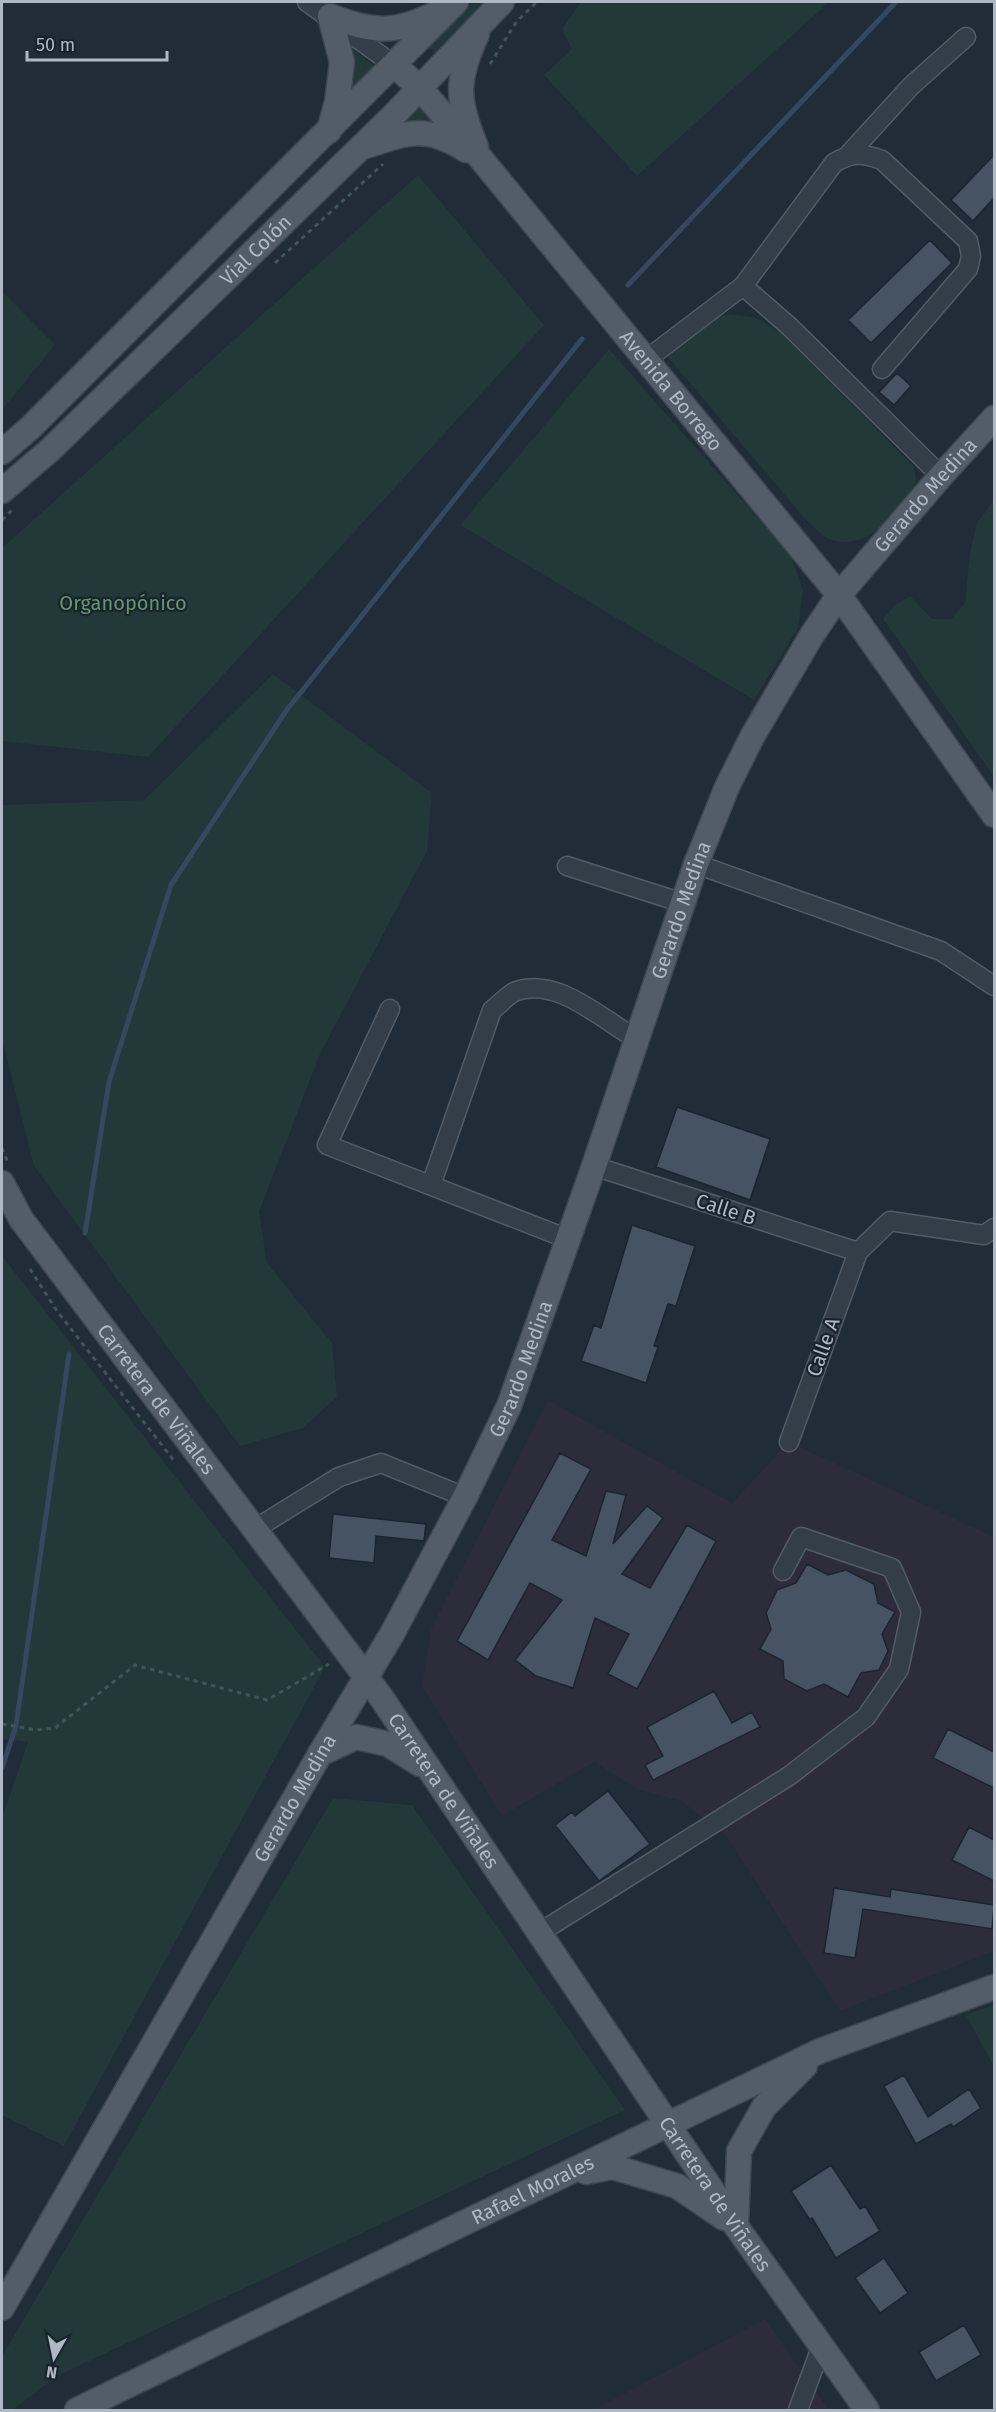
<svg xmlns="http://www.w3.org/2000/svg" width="996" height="2412" font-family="'Fira Sans',sans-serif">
<rect width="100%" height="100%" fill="#202c38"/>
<path fill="#2d2c3a" d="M548 1400 732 1503 789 1442 994 1537V1951L840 2011 726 1836 681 1801 637 1789 594 1762 502 1816 422 1686 431 1629Z
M765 2319 829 2410H593Z"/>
<path fill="#223839" d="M473 2H484L436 51 428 48Z
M581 2H829L637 176 544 75 572 49 562 29Z
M350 47 377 68 346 102Z
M418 103 434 122 396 127Z
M418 175 544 325 148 757 2 741V548Z
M2 291 55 345 2 410Z
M729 314 757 318 782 334 914 467 917 487C894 512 869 554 829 539 822 536 813 526 807 521L666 355 709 321Z
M609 349 791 556 803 590 798 628 754 700 460 525Z
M994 500V777L883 619 895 605 910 596 932 619H951L965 603 970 553 977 523Z
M273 674 432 793 427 851 320 1054 259 1212 267 1263 332 1343 337 1397 303 1428 240 1446 34 1166 2 1038V805L144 800Z
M2 1256 325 1667 64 2146 2 2115V1818L28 1742 2 1739Z
M333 1798 412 1805 625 2110 59 2375 12 2410H2V2356Z
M994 2005V2067L966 2015Z"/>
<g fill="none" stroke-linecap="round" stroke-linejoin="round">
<path stroke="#344960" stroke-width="5" d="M628 285 896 2
M85 1233 109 1082 171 885 286 711 582 339
M2 1768 16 1726 69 1354"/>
</g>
<path fill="#465362" stroke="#1b252f" stroke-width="1.5" d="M994 155V198L973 221 951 200Z
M930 240 952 263 871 343 848 320Z
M897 373 911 386 894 405 879 392Z
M677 1107 770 1139 750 1200 656 1167Z
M632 1225 695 1246 676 1306 668 1304 654 1346 658 1347 646 1383 581 1361 594 1325 601 1328Z
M560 1453 591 1469 552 1540 586 1556 606 1491 626 1495 613 1544 647 1506 663 1518 622 1574 650 1588 687 1525 716 1541 637 1689 608 1674 629 1634 595 1618 573 1688 536 1676 515 1660 562 1600 530 1583 488 1660 457 1641Z
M333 1514 426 1524 424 1541 376 1536 374 1563 329 1558Z
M807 1564 828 1575 846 1570 874 1584 878 1603 895 1612 882 1634 888 1651 879 1670 861 1673 848 1697 824 1684 807 1691 784 1679 783 1661 760 1649 771 1629 766 1613 777 1590 796 1583Z
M714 1691 732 1723 752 1712 760 1727 653 1780 645 1765 663 1756 647 1727Z
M948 1729 994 1752V1788L933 1758Z
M608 1791 650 1844 599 1881 555 1825 572 1812 575 1816Z
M969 1827 994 1840V1881L952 1860Z
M834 1888 890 1897 891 1889 994 1905 992 1929 863 1909 855 1958 824 1953Z
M904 2075 928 2117 969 2089 981 2108 953 2127 951 2124 916 2144 884 2086Z
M831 2165 860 2209 865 2206 880 2231 836 2258 812 2218 810 2220 791 2191Z
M884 2258 908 2293 880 2313 855 2278Z
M964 2325 981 2355 936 2381 919 2352Z"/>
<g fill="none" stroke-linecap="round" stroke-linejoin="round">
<g stroke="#515c66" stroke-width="21">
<path id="minor" d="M307 2 394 65
M849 154 911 86 966 37
M743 286 834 163C852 152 863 153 882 160L968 241 971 256 968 269 882 369
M647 359 743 286 790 327 941 476
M696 864 941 951 994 986
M567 866 683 903
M390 1009 327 1145 568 1239
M594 1166 858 1252
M431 1185 492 1010C499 1005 507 996 514 992 557 975 602 1020 637 1039
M789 1442 858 1252 890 1221 984 1235 994 1228
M255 1529 339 1477 381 1463 465 1497
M539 1933 789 1776 866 1717 899 1669 911 1612 892 1568 801 1537 783 1571
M798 2410 822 2345"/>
</g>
<g stroke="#3d4752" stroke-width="27">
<g id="major">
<path d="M330 16C374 33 396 34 439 12"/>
<path id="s1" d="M394 65 420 88 482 160 839 595 994 815"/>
<path d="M329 131 337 102 342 62 330 16"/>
<path d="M366 146C409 132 426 125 466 150"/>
<path d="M476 147C457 98 455 83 477 34"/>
<path d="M2 452 30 428 456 2"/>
<path id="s2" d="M2 491 50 450 393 116 502 2"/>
<path id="s3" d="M2 1183 21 1219 381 1697 736 2226 867 2410"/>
<path d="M320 1754 356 1737 388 1744 420 1764"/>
<path d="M586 2172 613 2167 677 2186 724 2218"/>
<path d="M736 2226 739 2151 764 2107 805 2066"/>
<path id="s4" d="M2 2308 320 1754 392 1634 465 1497 509 1406 594 1166 696 864 727 787 752 737 812 635 839 595 941 476 994 418"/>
<path id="s5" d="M77 2410 820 2051 994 1987"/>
</g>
</g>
<path stroke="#405557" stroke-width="3" stroke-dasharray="4.5 4.5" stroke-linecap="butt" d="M490 64 517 21 537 2
M275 263 383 164
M2 520 12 510
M2 1148 8 1163
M30 1269 57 1311 175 1462
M2 1724 36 1730 55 1728 135 1665 267 1700 329 1664"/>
<use href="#minor" stroke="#343e49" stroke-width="18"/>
<use href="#major" stroke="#525d69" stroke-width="24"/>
</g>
<g text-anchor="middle" stroke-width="4.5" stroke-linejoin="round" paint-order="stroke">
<g font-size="20" fill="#aeb9c5" stroke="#19232d">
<text dy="7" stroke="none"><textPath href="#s2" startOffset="350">Vial Colón</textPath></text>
<text dy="7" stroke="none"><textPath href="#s1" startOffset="428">Avenida Borrego</textPath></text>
<text dy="7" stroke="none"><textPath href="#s4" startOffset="2046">Gerardo Medina</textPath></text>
<text dy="7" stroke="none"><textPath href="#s4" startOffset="1560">Gerardo Medina</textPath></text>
<text transform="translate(726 1209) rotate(18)" y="7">Calle B</text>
<text transform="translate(823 1347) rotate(-70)" y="7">Calle A</text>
<text dy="7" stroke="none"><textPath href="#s4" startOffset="1074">Gerardo Medina</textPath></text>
<text dy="7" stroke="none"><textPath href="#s3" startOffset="266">Carretera de Viñales</textPath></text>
<text dy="7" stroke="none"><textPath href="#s3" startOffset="752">Carretera de Viñales</textPath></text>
<text dy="7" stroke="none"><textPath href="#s4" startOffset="588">Gerardo Medina</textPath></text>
<text dy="7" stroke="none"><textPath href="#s5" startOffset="506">Rafael Morales</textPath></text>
<text dy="7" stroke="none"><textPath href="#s3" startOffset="1238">Carretera de Viñales</textPath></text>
</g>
<g font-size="20" fill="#66966d" stroke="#19232d">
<text x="123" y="610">Organopónico</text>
</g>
</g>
<rect width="996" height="2412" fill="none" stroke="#aeb9c5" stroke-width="6"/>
<g transform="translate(54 2358) rotate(189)" stroke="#19232d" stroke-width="4.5" paint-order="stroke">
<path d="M0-4.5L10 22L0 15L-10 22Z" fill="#aeb9c5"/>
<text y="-9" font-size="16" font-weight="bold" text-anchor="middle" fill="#aeb9c5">N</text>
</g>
<path d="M27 51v9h140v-9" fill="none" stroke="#aeb9c5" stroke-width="3"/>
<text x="36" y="51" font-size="18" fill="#aeb9c5" stroke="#19232d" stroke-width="4.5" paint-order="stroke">50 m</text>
</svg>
